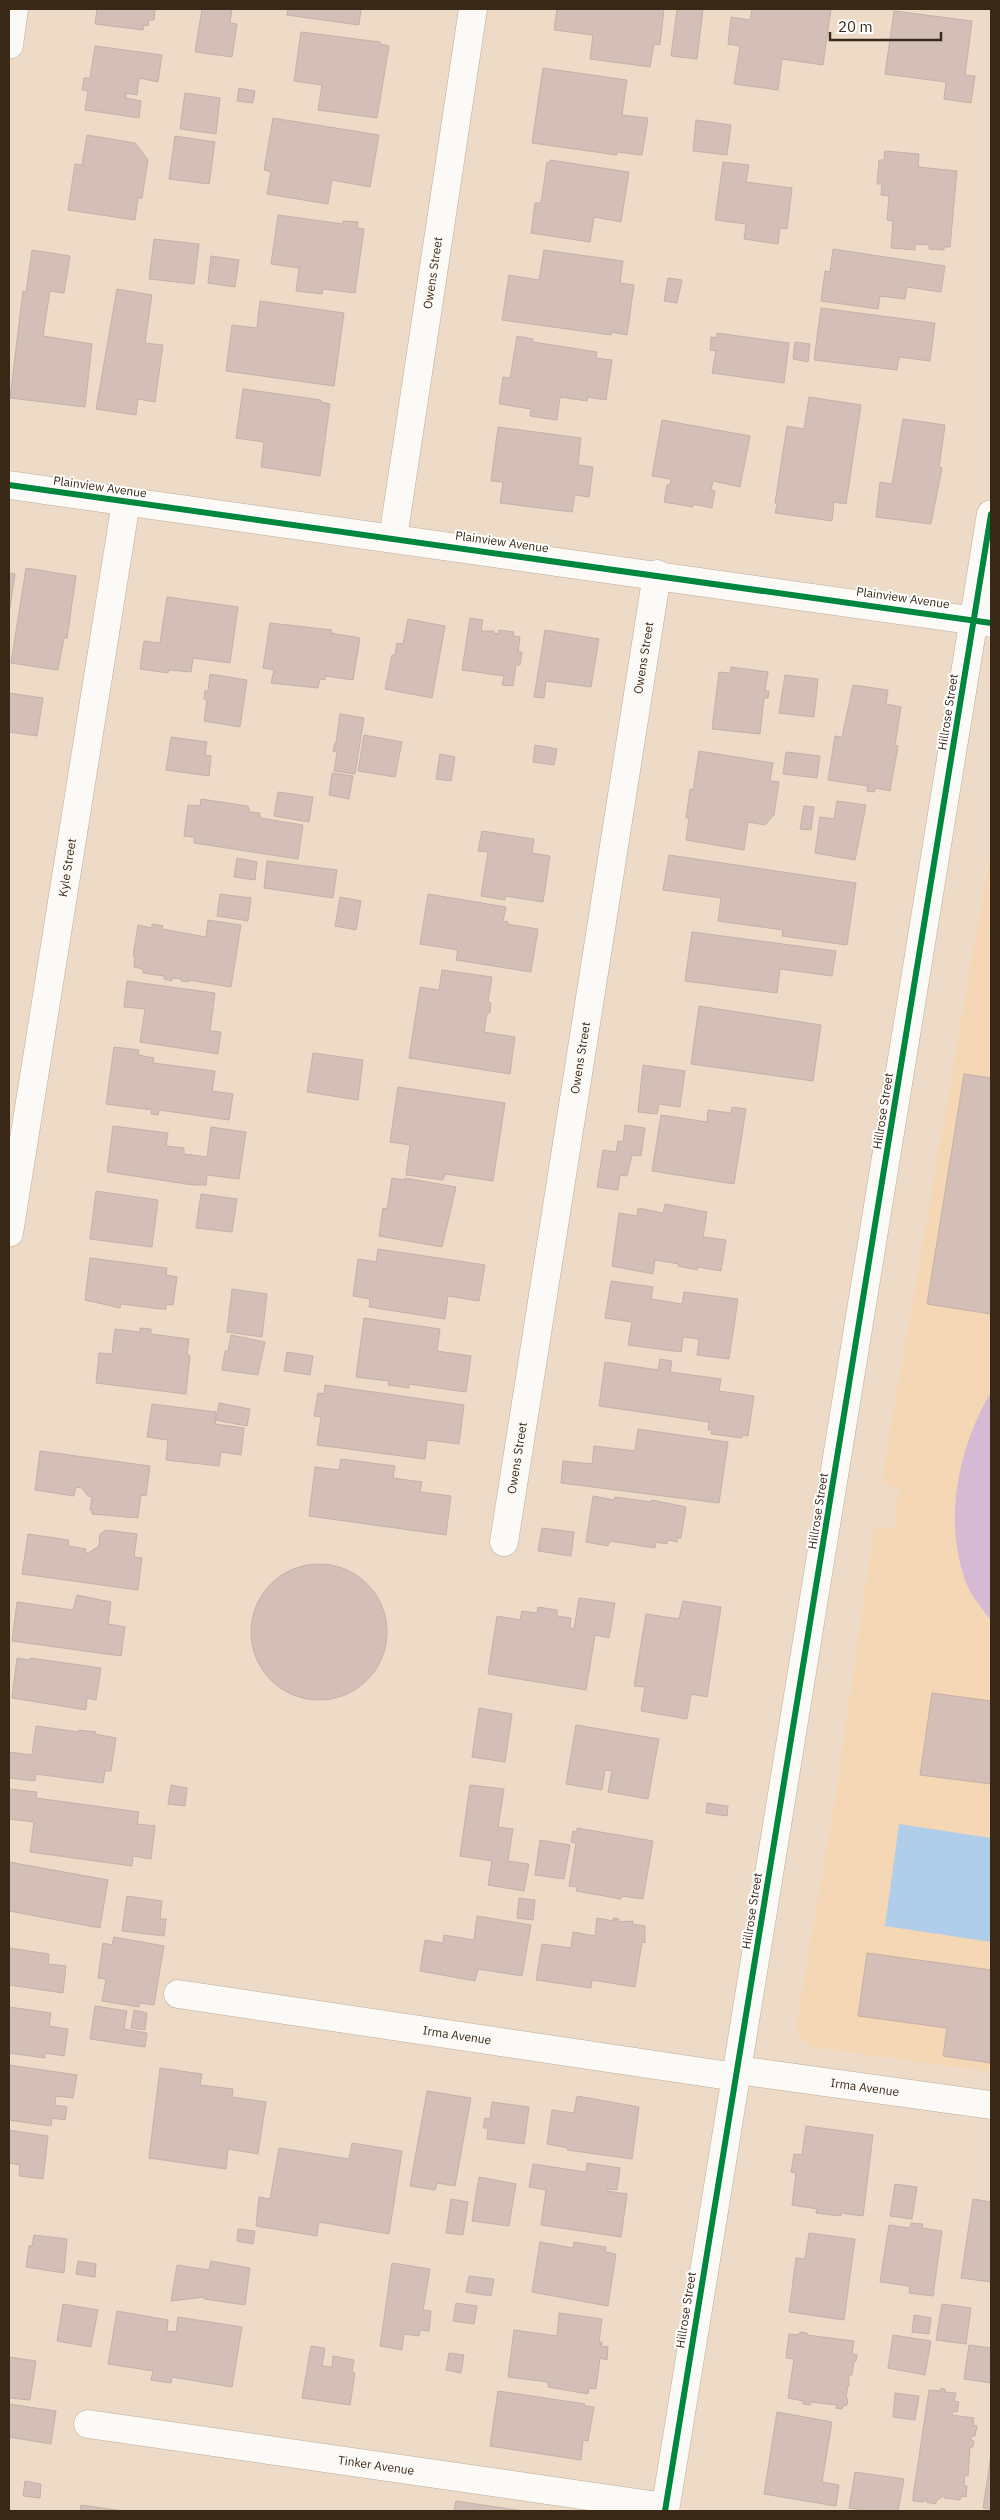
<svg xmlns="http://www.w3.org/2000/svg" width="1000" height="2520" font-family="'IBM Plex Sans',sans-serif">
<rect width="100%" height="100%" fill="#eedbc7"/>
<path fill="#f5d7b6" d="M991 848V2072L811 2047 798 2036 797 2022 835 1800 874 1527 895 1528 899 1488 881 1484Z"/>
<path fill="#d6bad4" d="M991 1392V1621C983 1609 971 1596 966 1583 943 1520 958 1448 991 1392Z"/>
<path fill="#b0cdea" d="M899 1824 991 1838V1942L885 1926Z"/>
<path fill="#d4bfb8" stroke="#c4b0a8" d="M97 9H155L154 20H149L148 26 144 25 143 30 95 24Z
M202 9H232L230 23 237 24 232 57 195 52Z
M288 9H361L359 25 287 15Z
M557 9H664L660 45 654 44 650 67 590 59 593 35 554 30Z
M677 9H703L697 59 671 56Z
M752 9H831L823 65 782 59 778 90 734 84 740 46 728 44 731 17 750 20Z
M894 11 972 21 965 75 975 76 971 103 944 99 946 82 885 74Z
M301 32 380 42V44L389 46 377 118 318 110 322 85 294 81Z
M95 46 162 55 158 82 139 78 137 95 126 93V98L141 101 139 118 85 110 88 91 82 90 84 78H90Z
M543 68 627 80 622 115 648 118 642 155 617 152V155L532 143Z
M239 88 255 91 253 103 237 101Z
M185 93 220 98 216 134 180 129Z
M273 118 379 135 370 187 332 180 328 204 267 194 271 172 264 170Z
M696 120 731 125 727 155 693 151Z
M87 135 135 143 148 160 142 198H138L135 220 68 210 75 164 82 165Z
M175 136 215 142 209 184 169 179Z
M885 151 919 154 918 167 957 171 950 247H944V250L929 249V245L915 244V250L891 248 893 221 887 220 889 196 881 195 882 184H877L879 160H884Z
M550 160 629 172 621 222 594 217 590 242 531 233 535 203H541L547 162 550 163Z
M723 162 749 165 746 182 792 188 787 229 780 228 778 244 744 239 746 224 715 220Z
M278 215 343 224V221L358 222 357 228 364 229 355 293 323 289 322 294 296 291 299 268 271 264Z
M154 239 199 244 194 284 149 279Z
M833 249 945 266 941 292 907 287 905 299 880 296 878 309 821 301 825 271 830 272Z
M32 250 70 256 64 293 50 291 43 336 92 344 85 407 10 398 23 291 26 292Z
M544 250 623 261 620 283 634 285 627 335 611 332V335L502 320 509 275 539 280Z
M211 256 239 260 235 287 208 283Z
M668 278 682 280 677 303 664 301Z
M117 289 152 295 145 343 163 345 155 402 138 399 136 415 96 409Z
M260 301 344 313 334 386 226 371 232 325 257 328Z
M821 308 935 323 930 361 899 357 897 370 814 360Z
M717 333 789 343 784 383 712 373 716 351 710 350 711 337 716 338Z
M517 336 533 339V342L597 352 596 358 612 360 606 400 588 397 587 401 560 397 557 420 530 416 531 409 499 404 503 377 510 378Z
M795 342 810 344 808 362 793 359Z
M243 389 321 400V402L330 404 320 476 261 467 264 442 236 438Z
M809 397 861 405 846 504 834 502 832 521 775 513 777 504 775 503 787 426 804 429Z
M903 419 945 425 939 467 942 468 931 524 876 517 880 482 892 484Z
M662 420 750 436 740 487 713 481 711 490 715 491 712 508 693 504V507L664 502 667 485H670L671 479 652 476Z
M498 427 581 438 578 465 593 467 589 497 575 495 572 512 500 503 503 482 491 481Z
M26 568 76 576 67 638H64L58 670 11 663Z
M9 573 15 574 9 614Z
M167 597 238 607 230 663 193 658 191 672 169 670 168 673 140 669 144 641 160 643Z
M470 618 483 620 481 631H494L493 633 498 634 499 630 514 632 513 636 520 637 518 652H522L520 665H516L513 686 502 685 504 676 462 670Z
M408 619 445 626 432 698 385 689 392 655H395L397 643 403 644Z
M270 623 332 630 331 633 360 638 353 680 325 676V680L320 679 318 688 271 683 274 670 263 668Z
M545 630 599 639 591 687 546 681 544 698 534 697Z
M731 667 768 672 765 691H769L768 698H764L760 734 712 729 719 672 730 673Z
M210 674 247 680 240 727 204 721 207 700 204 699 205 691H208Z
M785 675 818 679 814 717 779 713Z
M853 685 888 690 886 704 901 707 895 745 898 746 890 791 876 788 874 792 867 791 868 786 828 780 835 736 842 737Z
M9 693 43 698 37 736 9 732Z
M340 714 364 718 355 774 334 771 337 752 333 751 335 743H336Z
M364 735 402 742 395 777 358 771Z
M171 737 207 742 205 755 211 756 209 776 166 770Z
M535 745 557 749 554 765 533 762Z
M699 751 773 763 770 781 779 782 774 815 765 825 748 822 744 850 686 840 689 818H686L690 789 693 790Z
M786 752 820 756 817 778 783 774Z
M440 754 455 757 451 781 436 779Z
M332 773 353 776 349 799 329 795Z
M278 792 313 797 309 822 274 816Z
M201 799 248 806 250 812 260 813V818L303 825 298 859 194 843V837L184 836 188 805 200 806Z
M837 801 866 805 855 860 815 853 820 817 834 819Z
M804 806 814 807 811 830 800 829Z
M482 831 534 839 532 853 550 856 543 902 505 896V900L481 896 488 852 478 851Z
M669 855 856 883 847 945 782 936 783 930 718 921 721 898 663 890Z
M237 858 257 862 255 880 234 877Z
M267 861 337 870 333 898 264 888Z
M220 894 251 898 248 921 217 916Z
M428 894 506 907 503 921 508 922 507 924 538 929 531 972 456 960 458 950 420 944Z
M340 897 361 901 356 930 335 926Z
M208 920 241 925 231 987 188 980V982L181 981V979L172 978V981L164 979V976L143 973V969L134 967 135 956H133L138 925 152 928V924L163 926 162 929 206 937Z
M692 932 836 951 832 976 780 969 777 993 685 981Z
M442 970 492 977 488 1002 491 1003 490 1013H487L484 1032 515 1037 510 1074 409 1058 420 987 439 990Z
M127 981 215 993 210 1031 221 1032 218 1054 140 1042 145 1009 124 1007Z
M699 1006 821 1025 813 1081 691 1064Z
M114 1047 139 1050 138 1055 154 1058 153 1063 215 1071 212 1091 233 1094 229 1120 159 1110 158 1115 151 1114 152 1110 106 1104Z
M313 1053 363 1060 358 1100 307 1092Z
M643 1065 685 1071 680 1107 659 1104 657 1114 638 1112Z
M964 1074 991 1078V1314L927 1304Z
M398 1087 505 1103 493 1181 445 1174 443 1180 406 1175 410 1145 390 1142Z
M732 1107 746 1109 734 1184 652 1171 661 1115 707 1122 708 1110 731 1113Z
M625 1125 645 1128 641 1156 632 1155 627 1176 620 1175 618 1190 597 1187 603 1150 616 1152 618 1141 623 1142Z
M113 1126 168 1133 166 1146 184 1148V1154L207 1157 211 1127 246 1132 239 1179 207 1175 206 1185H193L107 1172Z
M392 1178 405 1180V1178L456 1187 442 1247 379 1236 383 1208 387 1209Z
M96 1191 158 1200 152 1247 90 1239Z
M201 1194 237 1199 232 1232 196 1228Z
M665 1204 707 1212 703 1237 726 1240 721 1271 698 1267 697 1270 678 1266 679 1264 655 1260 653 1274 612 1266 619 1213 637 1216 638 1208 663 1213Z
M378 1249 485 1265 479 1301 448 1296 445 1319 369 1307 370 1299 353 1296 358 1259 376 1262Z
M90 1258 167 1268 166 1275 177 1277 173 1305 166 1304V1309H161L121 1304 120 1308 85 1300Z
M611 1281 653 1287 651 1299 682 1304 684 1292 738 1299 729 1359 697 1355 699 1339 683 1337 681 1352 628 1345 632 1322 605 1318Z
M232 1289 267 1294 262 1337 227 1332Z
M364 1318 440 1329 437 1351 471 1356 466 1392 409 1384V1388L388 1385 389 1381 356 1377Z
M140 1328 151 1329V1334L189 1339 187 1355H190L186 1394 96 1383 99 1353 112 1354 115 1329 140 1332Z
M231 1335 265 1342 258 1375 222 1370 225 1351H228Z
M287 1352 313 1356 310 1375 284 1371Z
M660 1359 672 1361 670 1372 721 1379 719 1391 754 1396 748 1436 742 1435V1438L711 1434 712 1430H708L709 1422 599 1406 605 1362 658 1370Z
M325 1385 464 1405 459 1444 427 1440 425 1459 317 1445 321 1417 314 1416 318 1393 324 1394Z
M219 1403 250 1409 247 1426 216 1420Z
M152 1404 216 1412 215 1424 244 1428 241 1455 221 1452 219 1466 166 1460 168 1440 147 1437Z
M638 1429 728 1442 719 1503 561 1483 563 1461 592 1464 594 1446 635 1451Z
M40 1451 150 1466 146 1496 141 1495 138 1518 92 1514V1510H90L92 1497 88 1496 82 1488 76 1487 74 1496 35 1490Z
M341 1459 395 1466 393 1478 422 1482 420 1492 451 1496 446 1535 309 1516 315 1467 339 1470Z
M593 1496 614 1500 615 1497 651 1502 652 1500 686 1507 681 1538H677V1542L668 1540 667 1544 656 1542 655 1548 610 1541 608 1546 586 1542Z
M542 1528 574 1532 571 1556 538 1551Z
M106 1530 137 1534 134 1557 142 1558 138 1590 22 1574 28 1534 69 1540 68 1546 86 1549 85 1552 88 1553 99 1546 100 1534Z
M251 1632a68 68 0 1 1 136 0a68 68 0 1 1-136 0Z
M77 1595 111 1602 108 1624 125 1627 121 1656 12 1641 17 1602 73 1610Z
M579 1598 615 1603 609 1638 595 1635 586 1690 488 1674 497 1616 520 1620 522 1611 537 1613 538 1607 557 1610V1616L571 1618 570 1628 574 1629Z
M683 1601 721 1607 707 1697 691 1694 687 1719 641 1711 645 1687 634 1686 646 1614 679 1619Z
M17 1658 29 1660 30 1658 101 1668 96 1700 87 1698 86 1710 12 1698Z
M932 1693 991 1701V1784L920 1775Z
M479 1708 512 1714 505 1762 472 1757Z
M576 1725 659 1739 648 1799 608 1792 612 1771 605 1770 602 1790 566 1784Z
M36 1726 79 1732V1730L96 1732 95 1734 116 1738 111 1771H105L103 1783 36 1774 35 1781 9 1778V1752L32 1755Z
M171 1785 187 1788 185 1806 168 1804Z
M470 1785 504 1789 498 1827 513 1829 508 1861 529 1864 524 1891 488 1885 492 1861 460 1856Z
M9 1789 37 1792 36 1798 139 1812 137 1824 155 1826 151 1859 133 1856 132 1866 30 1852 34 1822 9 1819Z
M707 1803 728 1806 727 1816 706 1813Z
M577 1828 653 1841 643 1899 621 1896V1899L576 1891 577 1887 569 1886 576 1843 571 1842 573 1831 577 1832Z
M540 1840 570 1845 564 1879 535 1875Z
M9 1862 108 1880 100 1928 9 1911Z
M127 1896 162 1901 160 1919H166L164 1936 122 1931Z
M519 1898 535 1900 533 1920 517 1918Z
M477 1916 531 1925 522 1976 478 1969 475 1981 420 1971 425 1940 443 1943 444 1935 474 1940Z
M597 1918 613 1921V1918L619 1919 618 1922 633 1921 632 1924 645 1926V1943L642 1942 635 1987 592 1980 591 1988 536 1980 542 1944 571 1948 573 1932 595 1936Z
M114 1937 164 1946 154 2005 140 2003 139 2007 102 2001 106 1979 98 1978 103 1943 112 1945Z
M9 1948 49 1954 48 1964 66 1966 63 1993 9 1985Z
M867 1953 991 1970V2063L943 2056 947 2028 858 2016Z
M95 2006 127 2011 124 2029 147 2033 145 2047 90 2039Z
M9 2007 51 2013 49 2026 68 2029 64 2056 45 2053V2058L9 2053Z
M134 2010 147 2013 145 2030 131 2028Z
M9 2065 77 2075 73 2098 56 2096 55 2105 67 2107 65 2120 52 2118 51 2126 9 2120Z
M160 2068 202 2074 200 2085 233 2089 232 2097 266 2102 258 2154 228 2149 226 2169 149 2158Z
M427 2091 471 2098 455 2186 437 2183 435 2190 410 2186Z
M577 2096 639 2107 632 2159 567 2150 568 2148 547 2144 552 2110 574 2113Z
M492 2102 529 2107 524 2144 487 2139 488 2128H483L485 2118 490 2119Z
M806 2126 873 2135 863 2216 841 2213V2216L816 2213 817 2209 792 2205 796 2173 791 2172 794 2154 802 2155Z
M9 2130 48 2136 43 2179 19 2176 20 2165 9 2163Z
M352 2143 402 2151 389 2234 319 2222 317 2236 256 2226 259 2197 270 2199 279 2148 349 2159Z
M587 2163 620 2168 617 2190 607 2189V2191L627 2194 621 2237 541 2225 546 2190 529 2187 533 2164 586 2172Z
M479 2177 516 2184 509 2226 472 2221Z
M895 2184 917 2187 912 2219 890 2216Z
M451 2199 468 2202 463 2235 446 2233Z
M973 2199 991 2202V2282L961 2278Z
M911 2223 923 2224 922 2228 942 2231 933 2296 909 2293 910 2286 880 2282 889 2225 910 2228Z
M238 2229 255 2231 253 2244 237 2241Z
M809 2233 855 2239 844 2320 789 2312 796 2258 805 2259Z
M34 2235 67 2239 64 2273 26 2267 29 2246H32Z
M540 2242 573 2248 574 2242 606 2247 605 2252 616 2254 608 2306 532 2292Z
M78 2261 96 2264 95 2277 76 2274Z
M211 2261 250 2268 245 2305 204 2299V2297L171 2301 177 2265 209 2270Z
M392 2263 430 2269 423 2310 431 2311 429 2331 420 2330 419 2336 404 2334 402 2350 380 2346Z
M469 2276 494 2279 491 2296 466 2292Z
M456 2303 477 2306 474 2324 453 2321Z
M63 2304 98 2310 91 2347 57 2341Z
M942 2304 971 2308 966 2344 936 2340Z
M117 2311 168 2320 167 2331 176 2332 178 2317 242 2327 232 2387 172 2377 171 2383 151 2380 153 2371 108 2364Z
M559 2313 602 2319 599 2342H602L601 2346 608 2347 607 2360 600 2358 596 2389 589 2388 588 2394 548 2387V2382L508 2377 514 2330 557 2336Z
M914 2315 931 2318 929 2334 912 2332Z
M801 2332 807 2333V2335L854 2341 852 2354 857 2355 856 2361H854L852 2375H849V2386L848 2385 846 2398 848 2399 847 2405 843 2406 842 2409 836 2408 837 2405 810 2402V2405L803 2404V2401L788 2398 794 2359 786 2358 789 2334 797 2335Z
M893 2335 931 2341 925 2375 888 2368Z
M969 2345 991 2348V2383L964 2379Z
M311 2346 325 2348 322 2366 332 2367 333 2356 354 2360 352 2372 355 2373 350 2405 302 2398Z
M449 2353 464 2355 461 2373 446 2370Z
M9 2357 36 2361 30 2400 9 2398Z
M941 2388 945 2389V2392L956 2393 954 2401 959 2402 957 2412 953 2411 952 2415 974 2418 973 2425 977 2426 975 2436H971V2440L974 2441 973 2447H970L968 2476 965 2475 964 2486H967L966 2497 962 2496 960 2500 944 2498 945 2495 936 2501V2504L926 2502 927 2499H924V2502L913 2501V2497L929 2390 941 2391Z
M498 2391 585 2404V2406L594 2407 588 2441 583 2440 581 2460 490 2446Z
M895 2393 919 2396 915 2420 893 2417Z
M9 2404 56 2411 51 2444 9 2437Z
M777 2412 832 2422 822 2482 839 2485 836 2506 764 2494Z
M991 2455V2509L983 2508Z
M855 2472 904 2479 898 2511H869L849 2508Z
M25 2481 41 2484 40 2498 23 2496Z
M456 2501 524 2511H454Z
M81 2505 124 2511H80Z"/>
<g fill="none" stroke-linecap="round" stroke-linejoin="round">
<g stroke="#bbab99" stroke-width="29">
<g id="minor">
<path d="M9 45 14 9"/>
<path d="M9 485 991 623"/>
<path id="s1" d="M393 538 473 9"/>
<path id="s2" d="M9 1233 126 502"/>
<path id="s3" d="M504 1542 657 574"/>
<path id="s4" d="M178 1994 736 2077"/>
<path id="s5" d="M737 2070 991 2105"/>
<path id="s6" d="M88 2424 665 2507"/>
<path d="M665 2511 991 514"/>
</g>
</g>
<use href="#minor" stroke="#fcfaf7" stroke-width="28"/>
<g stroke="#fff" stroke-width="9">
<path id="cycleway" d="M9 485 991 623
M665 2511 991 514"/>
</g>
<use href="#cycleway" stroke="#00873e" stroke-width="6"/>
</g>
<g text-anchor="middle" stroke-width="4" stroke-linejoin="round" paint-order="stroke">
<g font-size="12" fill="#392815" stroke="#fff">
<text dy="4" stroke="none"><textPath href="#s1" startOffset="268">Owens Street</textPath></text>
<text transform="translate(100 487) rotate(8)" y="4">Plainview Avenue</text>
<text transform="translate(502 542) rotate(8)" y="4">Plainview Avenue</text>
<text transform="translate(903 598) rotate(8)" y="4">Plainview Avenue</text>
<text dy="4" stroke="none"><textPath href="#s3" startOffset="895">Owens Street</textPath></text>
<text transform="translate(948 712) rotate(-81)" y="4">Hillrose Street</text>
<text dy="4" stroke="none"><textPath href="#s2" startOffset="370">Kyle Street</textPath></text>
<text dy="4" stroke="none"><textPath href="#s3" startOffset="490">Owens Street</textPath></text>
<text transform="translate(883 1111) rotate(-81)" y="4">Hillrose Street</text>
<text dy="4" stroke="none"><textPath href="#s3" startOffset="85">Owens Street</textPath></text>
<text transform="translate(818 1511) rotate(-81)" y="4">Hillrose Street</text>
<text transform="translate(752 1911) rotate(-81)" y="4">Hillrose Street</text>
<text dy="4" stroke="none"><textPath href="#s4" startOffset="282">Irma Avenue</textPath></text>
<text dy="4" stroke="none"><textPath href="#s5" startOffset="129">Irma Avenue</textPath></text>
<text transform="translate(686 2310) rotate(-81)" y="4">Hillrose Street</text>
<text dy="4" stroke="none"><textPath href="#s6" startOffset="291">Tinker Avenue</textPath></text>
</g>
</g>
<rect width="1000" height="2520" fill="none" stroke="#392815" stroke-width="20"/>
<path d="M830 32v8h111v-8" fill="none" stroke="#392815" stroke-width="2.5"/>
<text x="838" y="32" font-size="15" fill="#392815" stroke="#ffffff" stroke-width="4" paint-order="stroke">20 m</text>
</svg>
